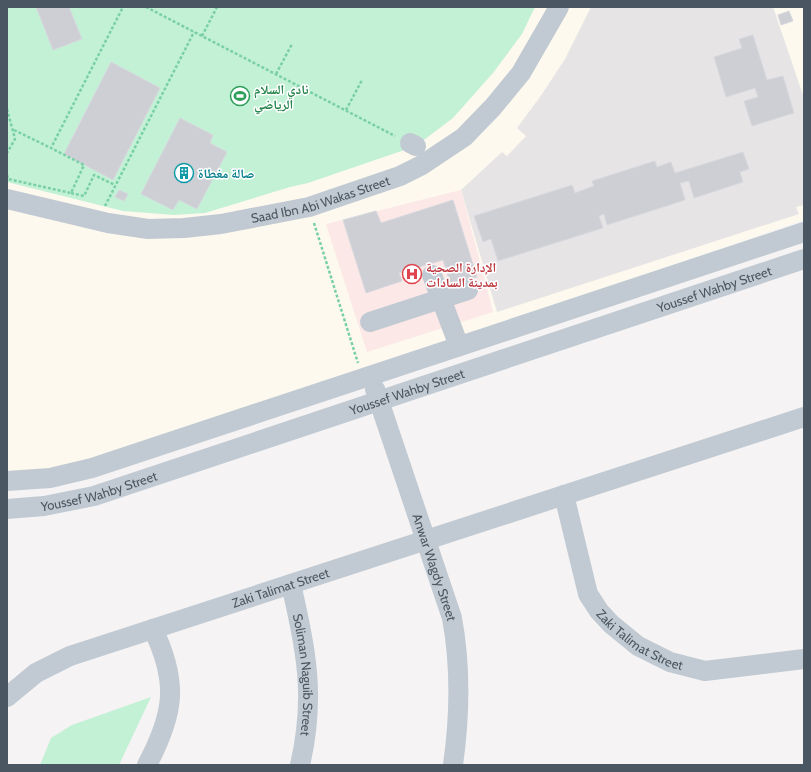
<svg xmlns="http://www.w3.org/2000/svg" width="811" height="772" font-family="Cabin,'Noto Naskh Arabic',sans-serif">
<rect width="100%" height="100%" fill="#f5f3f3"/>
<path fill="#fdf9ef" d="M7 7H804V220L87 465 7 473Z"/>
<path fill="#e6e4e5" d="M591 7H773L804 98V205L796 207 799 214 497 312 461 190 502 152 507 156 526 136 517 128 540 97 565 59Z"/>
<path fill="#fce8e6" d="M461 190 493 312 367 352 326 224Z"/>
<path fill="#c3f1d5" d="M7 7H535L522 34 493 73 453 118 416 146 308 183 290 187 205 213 174 215 123 211 7 182Z
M151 697 119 765H40L51 738 72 725Z"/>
<path fill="#cdcfd5" stroke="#d7d9de" d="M36 7H69L82 39 53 50Z
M789 11 793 21 781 25 778 15Z
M753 35 767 80 783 76 794 113 752 126 744 101 758 97 755 88 726 97 714 57 742 48 739 39Z
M111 62 160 88 113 180 64 154Z
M180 118 213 135 210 143 227 152 197 209 179 200 173 210 141 194Z
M743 152 749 169 740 172 743 182 694 198 689 181 680 183 685 200 607 225 604 214 599 216 603 228 498 261 491 239 483 242 474 216 572 185 575 193 594 186 592 181 655 161 657 167 671 162 675 173Z
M119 190 128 194 124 201 115 197Z
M453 200 477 277 451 286 443 260 399 273 402 281 366 293 343 220 376 211 381 223Z"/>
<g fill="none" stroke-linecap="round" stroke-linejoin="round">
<path stroke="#7ad0a6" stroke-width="2.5" stroke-dasharray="3 2" stroke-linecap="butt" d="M146 7 395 136
M202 36 217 7
M276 74 292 44
M7 109 15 139 7 153
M346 110 362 80
M14 130 51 148
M7 175 8 179 71 193 84 165 51 148 123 7
M71 193 84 196 94 175 115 185
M105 206 194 32
M314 223 358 363"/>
<g stroke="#c1cad2" stroke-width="20">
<path d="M410 143 416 146"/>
<path id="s1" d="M7 199 108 223 148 229 184 228 221 224 309 207 400 176 422 165 464 137 493 107 521 73 559 7"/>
<path d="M432 275 459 346"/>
<path d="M370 322 468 290"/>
<path id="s2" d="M375 389 452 618C461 667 460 715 453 765"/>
<path d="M7 481 50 478 92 468 804 232"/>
<path id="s3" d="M564 495 588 594 599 611 611 624 638 646 670 662 705 671 804 659"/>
<path id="s4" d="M7 509 44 506 94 496 804 259"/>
<path id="s5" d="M291 584C306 651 316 696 300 765"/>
<path id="s6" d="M7 697 36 673 70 656 804 417"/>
<path d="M147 765C174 714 179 683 153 629"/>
</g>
</g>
<defs>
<g id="stadium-ring" transform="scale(1)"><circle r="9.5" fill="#fff" stroke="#2e9e5b" stroke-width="1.5"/><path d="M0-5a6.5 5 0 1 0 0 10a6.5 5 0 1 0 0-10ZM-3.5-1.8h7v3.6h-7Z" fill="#2e9e5b"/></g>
<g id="building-ring" transform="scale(1)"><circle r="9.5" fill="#fff" stroke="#0f9aa8" stroke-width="1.5"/><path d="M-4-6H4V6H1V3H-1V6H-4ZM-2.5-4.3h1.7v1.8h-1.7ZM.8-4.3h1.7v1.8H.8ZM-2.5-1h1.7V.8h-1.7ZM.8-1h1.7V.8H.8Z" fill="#0f9aa8"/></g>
<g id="hospital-ring" transform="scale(1)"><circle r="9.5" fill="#fff" stroke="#e0444e" stroke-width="1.5"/><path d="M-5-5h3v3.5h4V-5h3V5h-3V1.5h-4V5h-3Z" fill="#e0444e"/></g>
</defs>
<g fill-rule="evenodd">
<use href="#stadium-ring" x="240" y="96"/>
<use href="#building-ring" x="184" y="173"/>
<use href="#hospital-ring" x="412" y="274"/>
</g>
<g text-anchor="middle" stroke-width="3" stroke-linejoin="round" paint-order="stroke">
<g font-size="13" font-weight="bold" fill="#27864d" stroke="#fff" text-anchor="start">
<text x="254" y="94">نادي السلام<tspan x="254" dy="15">الرياضي</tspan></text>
</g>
<g font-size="13" font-weight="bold" fill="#0d838f" stroke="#fff" text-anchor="start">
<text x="198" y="178">صالة مغطاة</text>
</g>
<g font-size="13" fill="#4a5661" stroke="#fff">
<text dy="5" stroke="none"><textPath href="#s1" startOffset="320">Saad Ibn Abi Wakas Street</textPath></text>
<text dy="5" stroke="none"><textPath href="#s4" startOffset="742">Youssef Wahby Street</textPath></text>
<text dy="5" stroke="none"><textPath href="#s4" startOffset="418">Youssef Wahby Street</textPath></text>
<text dy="5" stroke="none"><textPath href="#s4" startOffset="94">Youssef Wahby Street</textPath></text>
<text dy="5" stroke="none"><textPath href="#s2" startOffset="188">Anwar Wagdy Street</textPath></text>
<text dy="5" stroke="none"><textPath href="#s6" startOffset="297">Zaki Talimat Street</textPath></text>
<text dy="5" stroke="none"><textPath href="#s3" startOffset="173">Zaki Talimat Street</textPath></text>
<text dy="5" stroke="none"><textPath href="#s5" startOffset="92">Soliman Naguib Street</textPath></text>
</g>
<g font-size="13" font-weight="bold" fill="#be3a42" stroke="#fff" text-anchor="start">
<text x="426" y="272">الإدارة الصحية<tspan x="426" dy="15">بمدينة السادات</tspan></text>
</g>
</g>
<rect width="811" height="772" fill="none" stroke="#4a5661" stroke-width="16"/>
</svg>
